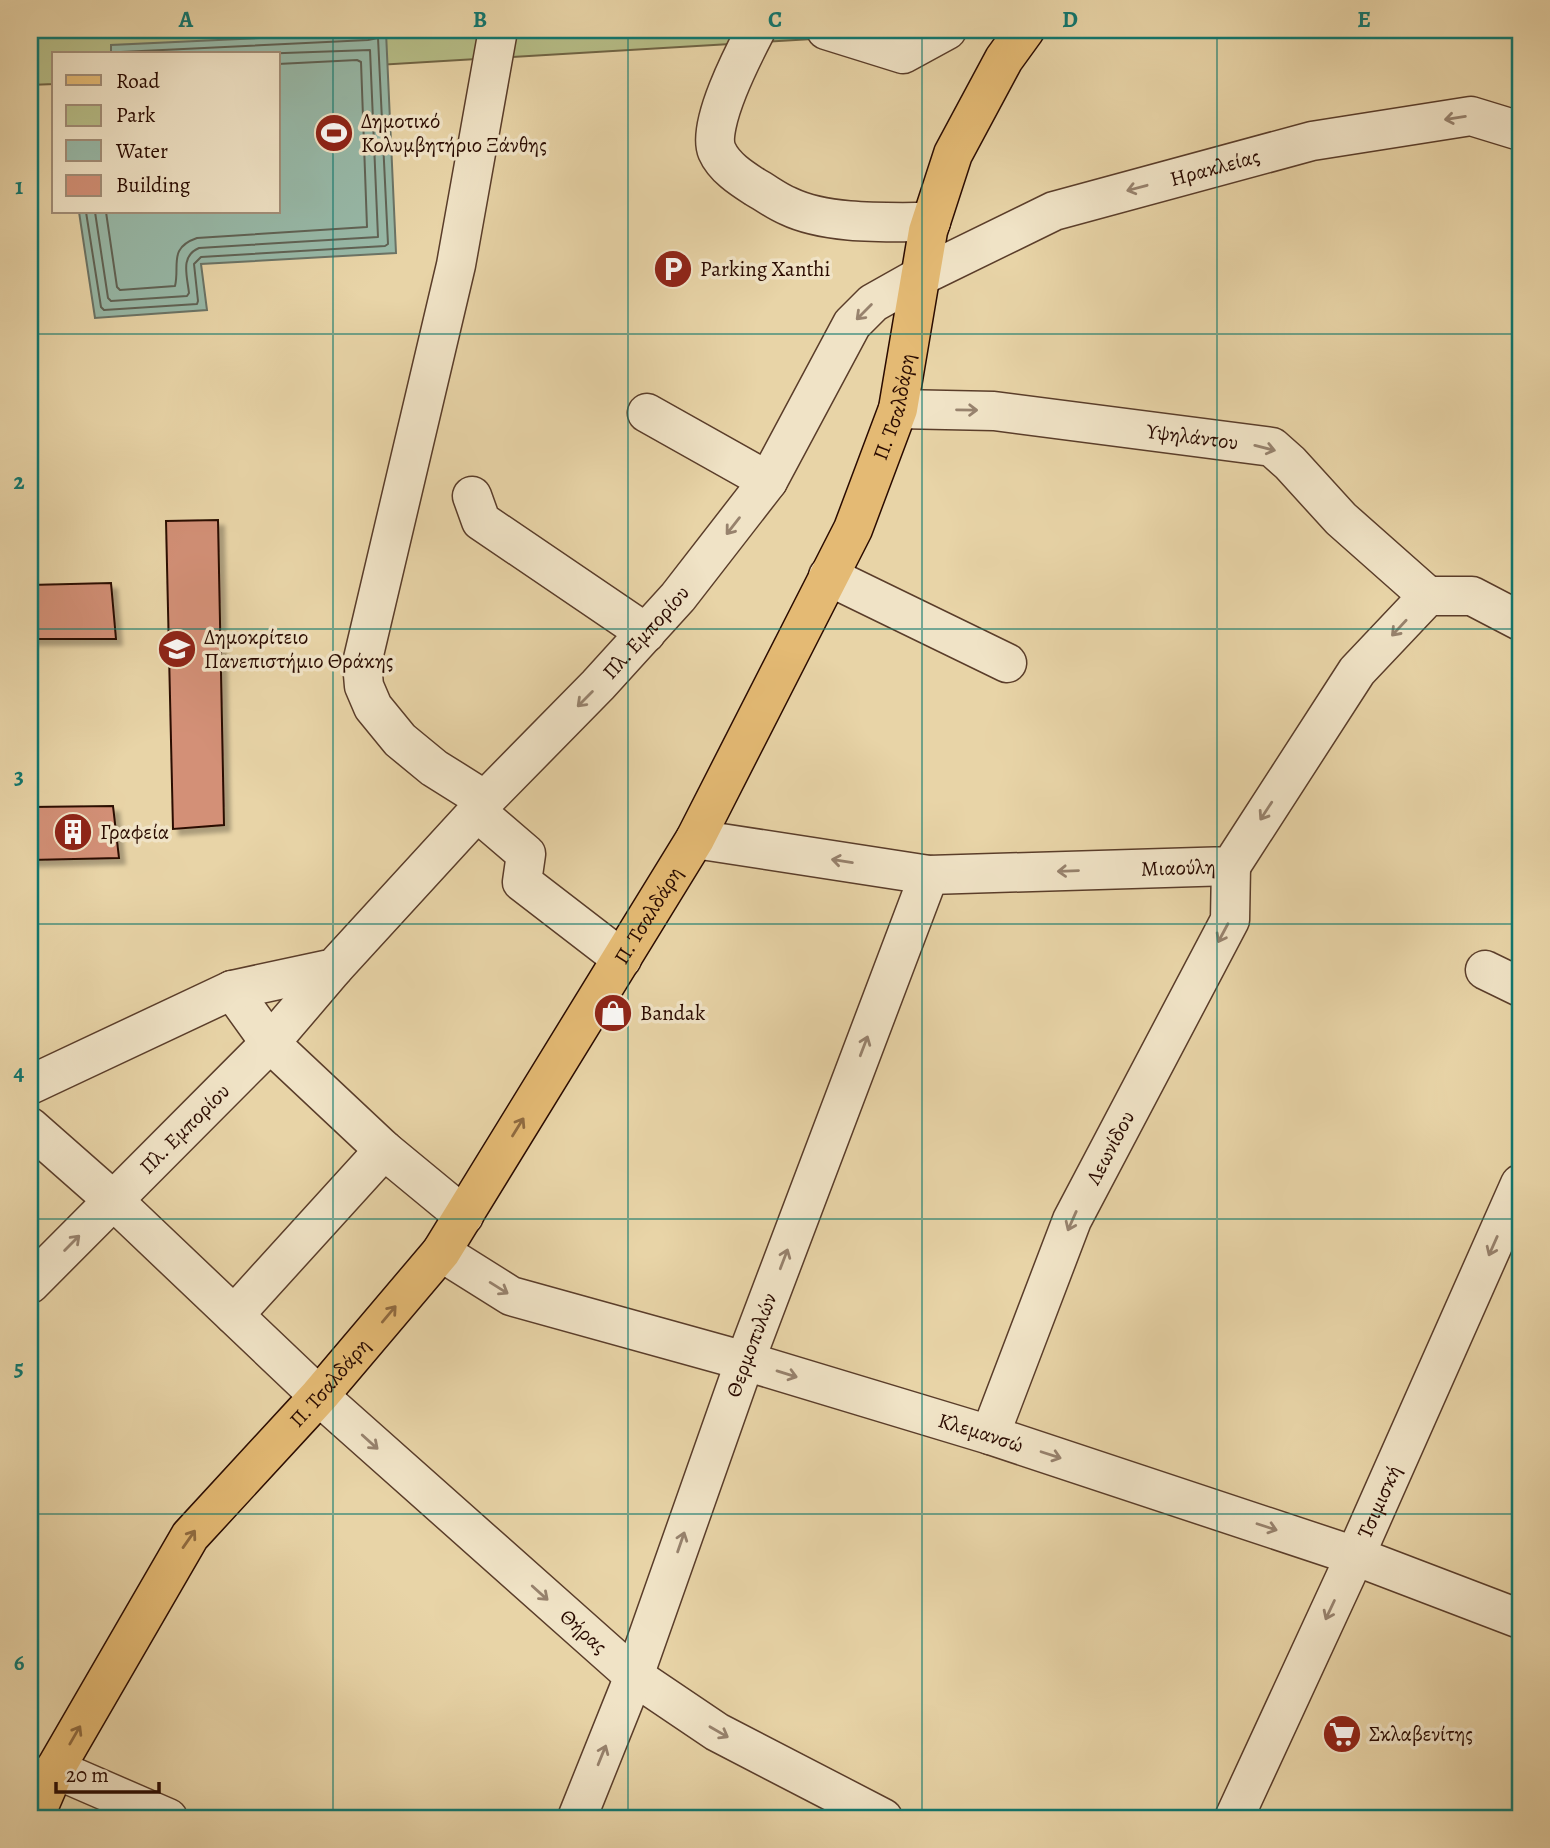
<svg xmlns="http://www.w3.org/2000/svg" width="1550" height="1848" font-family="Alegreya,serif">
<defs>
<filter id="shadow"><feDropShadow dx="6" dy="6" stdDeviation="2" flood-color="#0004"/></filter>
</defs>
<rect width="100%" height="100%" fill="#e8d4a7"/>
<filter id="stains"><feTurbulence type="fractalNoise" baseFrequency=".00286" numOctaves="4"/><feColorMatrix values="0 0 0 0 .2 0 0 0 0 .09 0 0 0 0 .02 0 0 0 .5 -.17"/></filter>
<radialGradient id="worn" r=".72"><stop offset=".6" stop-color="#630" stop-opacity="0"/><stop offset="1" stop-color="#630" stop-opacity=".3"/></radialGradient>
<path fill="#b6bd87" stroke="#706444" stroke-width="2" d="M30 30H870L863 36 278 71V54H54V84L30 85Z"/>
<path fill="#97b8a7" stroke="#6b7365" stroke-width="2" d="M386 32 396 253 201 264 207 310 95 318 79 212H278V54H111V45Z"/>
<g fill="none" stroke-linecap="round" stroke-linejoin="round">
<path stroke="#606254" stroke-width="2" d="M86 212 101 307 104 310 197 304 198 301 194 264 201 257 385 246 388 244 378 38 368 40 121 52 118 54
M95 212 108 298 111 301 187 296 189 293C187 275 180 256 199 248L378 237 370 50 256 54
M106 212 117 287 120 290 175 286C180 265 168 248 197 238L367 227 361 62 357 60 278 64"/>
</g>
<path fill="#d39077" stroke="#2a0b01" stroke-width="2" filter="url(#shadow)" d="M218 520 224 825 173 829 166 521Z
M111 583 116 639H30V585Z
M113 806 119 858 30 860V807Z"/>
<g fill="none" stroke-linecap="round" stroke-linejoin="round">
<g stroke="#5a3d2a" stroke-width="41">
<g id="minor">
<path d="M756 30C744 53 706 126 717 151 724 167 741 178 755 187 766 193 776 201 788 206 827 225 888 222 931 222"/>
<path d="M826 30 903 54 947 30"/>
<path id="s1" d="M898 409 994 411 1272 447 1290 463 1341 519 1428 596"/>
<path d="M647 413 768 481"/>
<path d="M472 496 481 521 646 633"/>
<path d="M828 576 1007 663"/>
<path d="M485 800 434 768 400 740 373 707 364 686 362 663 456 265 498 30"/>
<path d="M477 812 526 854 522 882 622 959"/>
<path id="s2" d="M695 839 929 875 1231 866 1357 671 1428 596H1472L1520 621"/>
<path d="M1485 970 1520 987"/>
<path d="M232 990 270 1043 384 1150 464 1216"/>
<path id="s3" d="M30 1085 232 990 334 968 477 812 485 800 598 685 678 597 768 481 852 324 873 303 921 276 1054 211 1312 141 1471 116 1520 131"/>
<path id="s4" d="M30 1127 114 1201 319 1396 634 1676 717 1732 883 1818"/>
<path id="s5" d="M441 1252 511 1296 745 1361 990 1435 1355 1556 1520 1619"/>
<path id="s6" d="M30 1284 270 1043 334 968"/>
<path d="M234 1315 384 1150"/>
<path id="s7" d="M990 1435 1072 1220 1230 920 1231 866"/>
<path d="M55 1769 168 1818"/>
<path id="s8" d="M577 1818 634 1676 745 1361 929 875"/>
<path id="s9" d="M1234 1818 1355 1556 1520 1184"/>
</g>
</g>
<g stroke="#2a0b01" stroke-width="41">
<g id="major">
<path id="s10" d="M34 1818 55 1769 190 1536 319 1396 441 1252 695 839 853 529 898 409 928 231 953 154 1004 59 1025 30"/>
</g>
</g>
<use href="#minor" stroke="#f0e3c6" stroke-width="38"/>
<use href="#major" stroke="#e4ba74" stroke-width="38"/>
</g>
<defs><path id="oneway-shaft" d="M-6 0H5M1.5-3L5.5 0L1.5 3" fill="none" stroke-width="1.6" stroke-linecap="round" stroke-linejoin="round" transform="scale(1.75)"/></defs>
<g stroke="#97826d">
<use href="#oneway-shaft" transform="translate(1455 118) rotate(171)"/>
<use href="#oneway-shaft" transform="translate(1137 188) rotate(165)"/>
<use href="#oneway-shaft" transform="translate(864 312) rotate(135)"/>
<use href="#oneway-shaft" transform="translate(967 410) rotate(1)"/>
<use href="#oneway-shaft" transform="translate(1265 448) rotate(14)"/>
<use href="#oneway-shaft" transform="translate(733 526) rotate(128)"/>
<use href="#oneway-shaft" transform="translate(1399 628) rotate(133)"/>
<use href="#oneway-shaft" transform="translate(585 699) rotate(135)"/>
<use href="#oneway-shaft" transform="translate(1266 811) rotate(123)"/>
<use href="#oneway-shaft" transform="translate(842 861) rotate(-171)"/>
<use href="#oneway-shaft" transform="translate(1068 871) rotate(178)"/>
<use href="#oneway-shaft" transform="translate(1223 933) rotate(118)"/>
<use href="#oneway-shaft" transform="translate(864 1046) rotate(-69)"/>
<use href="#oneway-shaft" transform="translate(1072 1221) rotate(114)"/>
<use href="#oneway-shaft" transform="translate(72 1243) rotate(-45)"/>
<use href="#oneway-shaft" transform="translate(1493 1246) rotate(114)"/>
<use href="#oneway-shaft" transform="translate(784 1259) rotate(-69)"/>
<use href="#oneway-shaft" transform="translate(499 1288) rotate(32)"/>
<use href="#oneway-shaft" transform="translate(787 1374) rotate(17)"/>
<use href="#oneway-shaft" transform="translate(370 1442) rotate(42)"/>
<use href="#oneway-shaft" transform="translate(1051 1455) rotate(18)"/>
<use href="#oneway-shaft" transform="translate(1267 1527) rotate(18)"/>
<use href="#oneway-shaft" transform="translate(681 1542) rotate(-71)"/>
<use href="#oneway-shaft" transform="translate(540 1593) rotate(42)"/>
<use href="#oneway-shaft" transform="translate(1330 1610) rotate(115)"/>
<use href="#oneway-shaft" transform="translate(719 1732) rotate(30)"/>
<use href="#oneway-shaft" transform="translate(602 1755) rotate(-68)"/>
</g>
<g stroke="#906b40">
<use href="#oneway-shaft" transform="translate(518 1127) rotate(-58)"/>
<use href="#oneway-shaft" transform="translate(389 1314) rotate(-50)"/>
<use href="#oneway-shaft" transform="translate(189 1539) rotate(-55)"/>
<use href="#oneway-shaft" transform="translate(75 1735) rotate(-60)"/>
</g>
<path fill="none" stroke="#0f766e" stroke-width="2" stroke-opacity="0.55" d="M333 30V1818M628 30V1818M922 30V1818M1217 30V1818M30 334H1520M30 629H1520M30 924H1520M30 1219H1520M30 1514H1520"/>
<defs>
<g id="stadium-disc" transform="scale(2.0125)"><circle r="9.5" fill="#8f2418" stroke="#f0e3c6"/><path d="M0-5a6.5 5 0 1 0 0 10a6.5 5 0 1 0 0-10ZM-3.5-1.8h7v3.6h-7Z" fill="#fff"/></g>
<g id="parking-disc" transform="scale(2.0125)"><circle r="9.5" fill="#8f2418" stroke="#f0e3c6"/><path d="M-3.5-5.5H1a3.5 3.5 0 0 1 0 7H-1V5.5H-3.5ZM-1-3.4V-.6H.8a1.4 1.4 0 0 0 0-2.8Z" fill="#fff"/></g>
<g id="university-disc" transform="scale(2.0125)"><circle r="9.5" fill="#8f2418" stroke="#f0e3c6"/><path d="M0-5L7-2L0 1L-7-2ZM-4 1L0 2.5L4 1V4Q0 6-4 4Z" fill="#fff"/></g>
<g id="building-disc" transform="scale(2.0125)"><circle r="9.5" fill="#8f2418" stroke="#f0e3c6"/><path d="M-4-6H4V6H1V3H-1V6H-4ZM-2.5-4.3h1.7v1.8h-1.7ZM.8-4.3h1.7v1.8H.8ZM-2.5-1h1.7V.8h-1.7ZM.8-1h1.7V.8H.8Z" fill="#fff"/></g>
<g id="shop-disc" transform="scale(2.0125)"><circle r="9.5" fill="#8f2418" stroke="#f0e3c6"/><path d="M-5-2.5h2.3a2.7 3.5 0 0 1 5.4 0H5L5.5 6h-11ZM-1.5-2.5h3a1.5 2.3 0 0 0-3 0Z" fill="#fff"/></g>
<g id="supermarket-disc" transform="scale(2.0125)"><circle r="9.5" fill="#8f2418" stroke="#f0e3c6"/><path d="M-6-5.5h2.5l.6 2H6L4.5 2H-2.5L-4.4-4H-6ZM-1.5 3.2a1.3 1.3 0 1 0 .1 0ZM3 3.2a1.3 1.3 0 1 0 .1 0Z" fill="#fff"/></g>
</defs>
<g fill-rule="evenodd">
<use href="#stadium-disc" x="334" y="133"/>
<use href="#parking-disc" x="673" y="269"/>
<use href="#university-disc" x="177" y="649"/>
<use href="#building-disc" x="73" y="832"/>
<use href="#shop-disc" x="613" y="1013"/>
<use href="#supermarket-disc" x="1342" y="1734"/>
</g>
<g text-anchor="middle" stroke-width="7" stroke-linejoin="round" paint-order="stroke">
<g font-size="21" fill="#2a0b01" stroke="#f0e3c6" text-anchor="start">
<text x="361" y="128">Δημοτικό<tspan x="361" dy="24">Κολυμβητήριο Ξάνθης</tspan></text>
<text x="700" y="276">Parking Xanthi</text>
<text x="204" y="644">Δημοκρίτειο<tspan x="204" dy="24">Πανεπιστήμιο Θράκης</tspan></text>
<text x="100" y="839">Γραφεία</text>
<text x="640" y="1020">Bandak</text>
<text x="1369" y="1741">Σκλαβενίτης</text>
</g>
<g font-size="21" fill="#2a0b01" stroke="#f0e3c6">
<text dy="7" stroke="none"><textPath href="#s3" startOffset="1558">Ηρακλείας</textPath></text>
<text dy="7" stroke="none"><textPath href="#s10" startOffset="1664">Π. Τσαλδάρη</textPath></text>
<text dy="7" stroke="none"><textPath href="#s1" startOffset="296">Υψηλάντου</textPath></text>
<text dy="7" stroke="none"><textPath href="#s3" startOffset="786">Πλ. Εμπορίου</textPath></text>
<text dy="7" stroke="none"><textPath href="#s2" startOffset="486">Μιαούλη</textPath></text>
<text dy="7" stroke="none"><textPath href="#s10" startOffset="1097">Π. Τσαλδάρη</textPath></text>
<text dy="7" stroke="none"><textPath href="#s6" startOffset="219">Πλ. Εμπορίου</textPath></text>
<text dy="7" stroke="none"><textPath href="#s7" startOffset="312">Λεωνίδου</textPath></text>
<text dy="7" stroke="none"><textPath href="#s8" startOffset="504">Θερμοπυλών</textPath></text>
<text dy="7" stroke="none"><textPath href="#s10" startOffset="530">Π. Τσαλδάρη</textPath></text>
<text dy="7" stroke="none"><textPath href="#s5" startOffset="572">Κλεμανσώ</textPath></text>
<text dy="7" stroke="none"><textPath href="#s9" startOffset="348">Τσιμισκή</textPath></text>
<text dy="7" stroke="none"><textPath href="#s4" startOffset="749">Θήρας</textPath></text>
</g>
</g>
<rect width="1550" height="1848" fill="none" stroke="#e8d4a7" stroke-width="77"/>
<rect x="52" y="52" width="228" height="161" fill="#f0e3c6" stroke="#a18d77" stroke-width="2"/>
<rect x="66" y="75" width="35" height="10" fill="#e4ba74" stroke="#a18d77" stroke-width="2"/>
<text x="116" y="88" font-size="21" fill="#2a0b01">Road</text>
<rect x="66" y="105" width="35" height="21" fill="#b6bd87" stroke="#a18d77" stroke-width="2"/>
<text x="116" y="122" font-size="21" fill="#2a0b01">Park</text>
<rect x="66" y="140" width="35" height="21" fill="#97b8a7" stroke="#a18d77" stroke-width="2"/>
<text x="116" y="158" font-size="21" fill="#2a0b01">Water</text>
<rect x="66" y="175" width="35" height="21" fill="#d39077" stroke="#a18d77" stroke-width="2"/>
<text x="116" y="192" font-size="21" fill="#2a0b01">Building</text>
<path d="M56 1782v10h103v-10" fill="none" stroke="#2a0b01" stroke-width="3.5"/>
<text x="66" y="1782" font-size="21" fill="#2a0b01" stroke="#f0e3c6" stroke-width="5" paint-order="stroke">20 m</text>
<rect x="38" y="38" width="1474" height="1772" fill="none" stroke="#0f766e" stroke-width="2.5"/>
<g font-size="23" text-anchor="middle" font-weight="bold" fill="#0f766e">
<text x="186" y="27">A</text>
<text x="480" y="27">B</text>
<text x="775" y="27">C</text>
<text x="1070" y="27">D</text>
<text x="1364" y="27">E</text>
<text x="19" y="194">1</text>
<text x="19" y="489">2</text>
<text x="19" y="784">3</text>
<text x="19" y="1080">4</text>
<text x="19" y="1375">5</text>
<text x="19" y="1670">6</text>
</g>
<rect width="100%" height="100%" filter="url(#stains)"/>
<rect width="100%" height="100%" fill="url(#worn)"/>
</svg>
